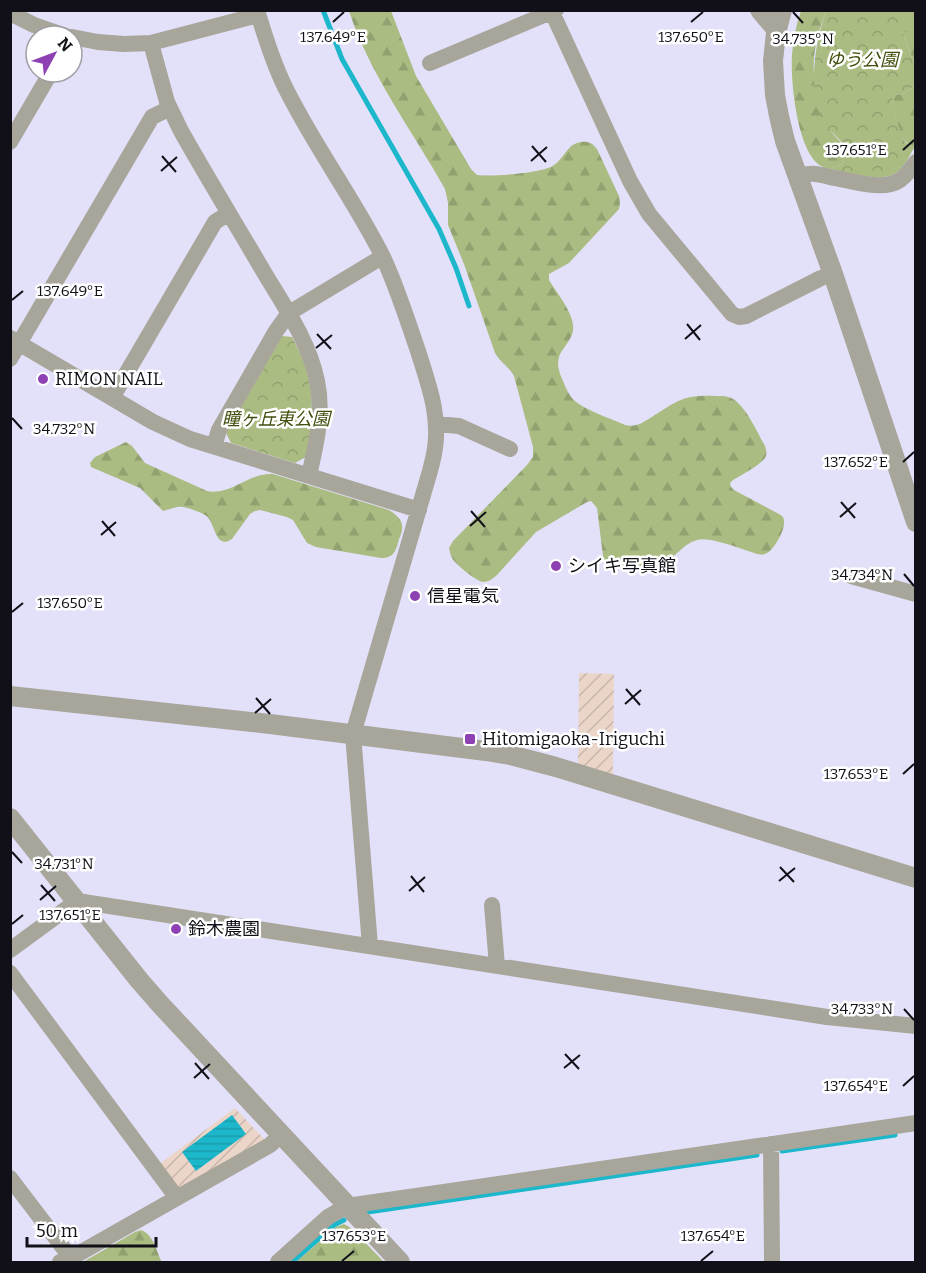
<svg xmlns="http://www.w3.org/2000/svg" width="926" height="1273" font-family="Bitter,'Noto Sans JP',serif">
<defs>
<pattern id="industrial-furrows" width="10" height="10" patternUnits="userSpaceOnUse" patternTransform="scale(1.5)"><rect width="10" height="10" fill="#ebd5c8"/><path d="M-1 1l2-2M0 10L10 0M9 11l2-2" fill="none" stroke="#c8b6ab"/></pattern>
<pattern id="forest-firs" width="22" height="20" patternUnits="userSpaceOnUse" patternTransform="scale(1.5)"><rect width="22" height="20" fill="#abbc82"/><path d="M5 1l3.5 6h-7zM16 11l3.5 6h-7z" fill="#92a170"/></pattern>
<pattern id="park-crowns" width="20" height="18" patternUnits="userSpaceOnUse" patternTransform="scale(1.5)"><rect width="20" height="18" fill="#abbc82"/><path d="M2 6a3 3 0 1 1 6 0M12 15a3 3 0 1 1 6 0" fill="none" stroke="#92a170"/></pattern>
<pattern id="water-rules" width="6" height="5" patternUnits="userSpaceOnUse" patternTransform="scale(1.5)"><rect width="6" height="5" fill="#1cb7ca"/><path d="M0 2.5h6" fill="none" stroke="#199cad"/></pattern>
</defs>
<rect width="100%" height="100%" fill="#e3e1f9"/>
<path fill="url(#industrial-furrows)" d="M579 673 614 674 613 775 578 764Z
M235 1108 265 1140 177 1191 158 1165Z"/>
<path fill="url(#forest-firs)" d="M349 11H391L416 76 471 169 477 175C490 177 545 173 554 165 563 159 567 146 577 143 586 140 592 142 597 149L619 196 620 203 619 209 569 263 549 274V280C556 292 572 311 573 325 575 336 565 345 560 354 556 364 559 372 563 381 566 388 569 396 575 401 585 410 612 419 625 425 637 428 645 421 655 415 680 399 685 395 716 396 724 396 731 396 737 402 749 413 757 432 765 446 766 450 767 451 766 456 763 464 741 475 733 480L730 483 731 487 734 490 779 514C783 517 784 517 784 522 785 530 774 550 767 553 763 555 762 555 757 554 744 550 709 536 697 540 682 544 673 561 658 567 646 571 628 568 616 568 609 565 606 563 603 556L597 508 591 501 587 502 536 532 496 576C492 579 488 582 483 582 476 581 455 564 452 558 450 555 450 551 449 548L453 541 527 465 533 457V447L514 376C509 367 500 362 495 353L464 264 448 225V203L445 189C412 130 370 75 349 11Z
M801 11H826C819 30 812 52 814 74 816 85 821 98 824 109 826 116 827 126 831 131 836 139 849 146 846 158 845 162 840 166 836 167 798 180 790 78 792 55 793 40 796 25 801 11Z
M915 11V66L903 33Z
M915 85 916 143 911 146C899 140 894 113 892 100L895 95 905 93Z
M126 442 132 446 145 463 207 491C231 496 249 472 273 474L389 510C395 514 401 518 402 525 403 529 401 535 399 539 396 551 394 558 381 558L316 547 307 543 293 520 287 517 260 510 255 511 250 514 232 539C214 551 216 521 205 515 198 511 185 506 177 507 172 508 168 510 163 511L140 488 91 467 90 463 95 457Z
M344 1224 351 1228 384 1262H296L336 1227Z
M141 1230C154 1235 156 1251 162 1262H83L135 1232Z"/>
<path fill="url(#park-crowns)" d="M826 11H915V28L903 33 915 66V85L905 93 895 95 892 100 896 119 904 140 907 144 911 146 915 143V146C910 155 905 166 896 173 881 184 844 171 826 168 835 168 846 166 846 154 846 142 832 134 825 124 806 94 815 42 826 11Z
M282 336 292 337C296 345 301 354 304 363 316 396 312 424 306 457L295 463 231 443 226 433Z"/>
<path fill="url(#water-rules)" d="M232 1115 246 1134 196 1171 182 1152Z"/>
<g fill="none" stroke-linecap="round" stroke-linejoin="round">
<path stroke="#1cb7ca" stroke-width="5" d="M323 10 342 59 439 229 456 268 469 306
M782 1151 895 1135
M368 1212 757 1155
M292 1262 334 1225 344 1220"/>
<path stroke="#a8a59b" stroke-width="16" d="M257 10C265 37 273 63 285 87 314 146 354 199 383 257 397 287 407 319 418 351 428 383 440 414 435 448 434 456 432 463 430 471L353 734 370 946
M551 10 630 181 649 214 732 314 739 317 746 316 821 278 833 274
M10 13 34 25 66 36
M72 37 98 42 124 44 151 43 258 15
M151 43 167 102 181 131C208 179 237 226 265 274 285 307 309 342 317 381 324 413 316 444 309 476
M430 63 556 10
M10 142 51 72
M798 176C811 172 817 174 830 177 850 180 882 192 900 180 907 175 911 168 916 162
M10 338 153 422 190 439 419 510
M10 359 152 117 170 108
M112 398 215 222 229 213
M436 424 459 426 510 449
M214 446 219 430 276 331 289 313 382 257
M851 576 916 594
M492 905 497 966
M10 950 77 901 827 1017 916 1026
M10 973 177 1198
M771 1144 772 1262
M10 1178 71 1258 72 1262
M60 1262 71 1258 270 1145 281 1135
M278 1262 328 1217 347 1206 916 1123"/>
<path stroke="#a8a59b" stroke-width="20" d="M760 10 777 30
M782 10 776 33 773 61 775 95 779 116 785 141 833 274 916 522
M10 696 270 724 486 751 510 755 556 767 916 878
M10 818 139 980 159 1003 400 1262"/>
</g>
<path fill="none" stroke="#111018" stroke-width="2" d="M793 12 803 23M333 22 344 12M691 22 703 12M532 146 546 162M903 150 914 140M162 156 176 172M531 161 547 147M161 171 177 157M12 300 23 291M687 324 700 340M317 334 331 349M685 339 701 325M316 348 332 335M12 418 22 429M903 462 914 452M841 502 855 518M471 511 485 527M840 517 856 503M102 521 115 536M470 526 486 512M101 535 116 522M904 574 914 586M12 612 23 603M626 689 640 705M256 698 270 714M625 704 641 690M255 713 271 699M903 774 914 764M12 852 22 863M780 867 794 882M411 876 424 892M779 881 795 868M41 885 55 901M409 891 425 877M40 900 56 886M12 924 23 915M904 1009 914 1020M565 1054 579 1069M195 1063 209 1079M564 1068 580 1055M194 1078 210 1064M903 1086 914 1076M342 1261 354 1251M701 1261 713 1251"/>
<g fill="#8d41b2" stroke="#fff" stroke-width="2">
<circle cx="43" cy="379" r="6"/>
<circle cx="556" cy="566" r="6"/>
<circle cx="415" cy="596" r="6"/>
<rect x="464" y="733" width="12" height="12" rx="3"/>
<circle cx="176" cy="929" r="6"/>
</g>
<g text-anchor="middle" stroke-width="5" stroke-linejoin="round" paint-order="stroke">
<g font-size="18" font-style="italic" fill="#41500e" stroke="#fff">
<text x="862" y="66">ゆう公園</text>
<text x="276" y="425">瞳ヶ丘東公園</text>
</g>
<g font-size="18" fill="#111018" stroke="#fff" text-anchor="start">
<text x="55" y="385">RIMON NAIL</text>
<text x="568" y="572">シイキ写真館</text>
<text x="427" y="602">信星電気</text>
<text x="482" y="745">Hitomigaoka-Iriguchi</text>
<text x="188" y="935">鈴木農園</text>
</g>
</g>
<g font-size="15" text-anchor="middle" fill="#111018" stroke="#fff" stroke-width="5" stroke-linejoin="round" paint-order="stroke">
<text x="333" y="42">137.649°E</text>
<text x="691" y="42">137.650°E</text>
<text x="803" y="44">34.735°N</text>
<text x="856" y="155">137.651°E</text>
<text x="70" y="296">137.649°E</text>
<text x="64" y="434">34.732°N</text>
<text x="856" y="467">137.652°E</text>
<text x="862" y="580">34.734°N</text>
<text x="70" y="608">137.650°E</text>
<text x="856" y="779">137.653°E</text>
<text x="64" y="869">34.731°N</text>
<text x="70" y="920">137.651°E</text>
<text x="862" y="1014">34.733°N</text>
<text x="856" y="1091">137.654°E</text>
<text x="354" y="1241">137.653°E</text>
<text x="713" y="1241">137.654°E</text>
</g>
<rect width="926" height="1273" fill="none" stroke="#111018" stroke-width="24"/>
<g transform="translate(54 54) rotate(49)"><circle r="28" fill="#ffffff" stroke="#a09fa3" stroke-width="1.5"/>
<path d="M0-4.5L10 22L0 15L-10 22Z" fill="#8d41b2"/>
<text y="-9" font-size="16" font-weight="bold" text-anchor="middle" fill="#111018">N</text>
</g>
<path d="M27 1237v9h129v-9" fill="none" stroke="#111018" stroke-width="3"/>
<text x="36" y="1237" font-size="18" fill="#111018" stroke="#ffffff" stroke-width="4.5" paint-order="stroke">50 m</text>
</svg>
